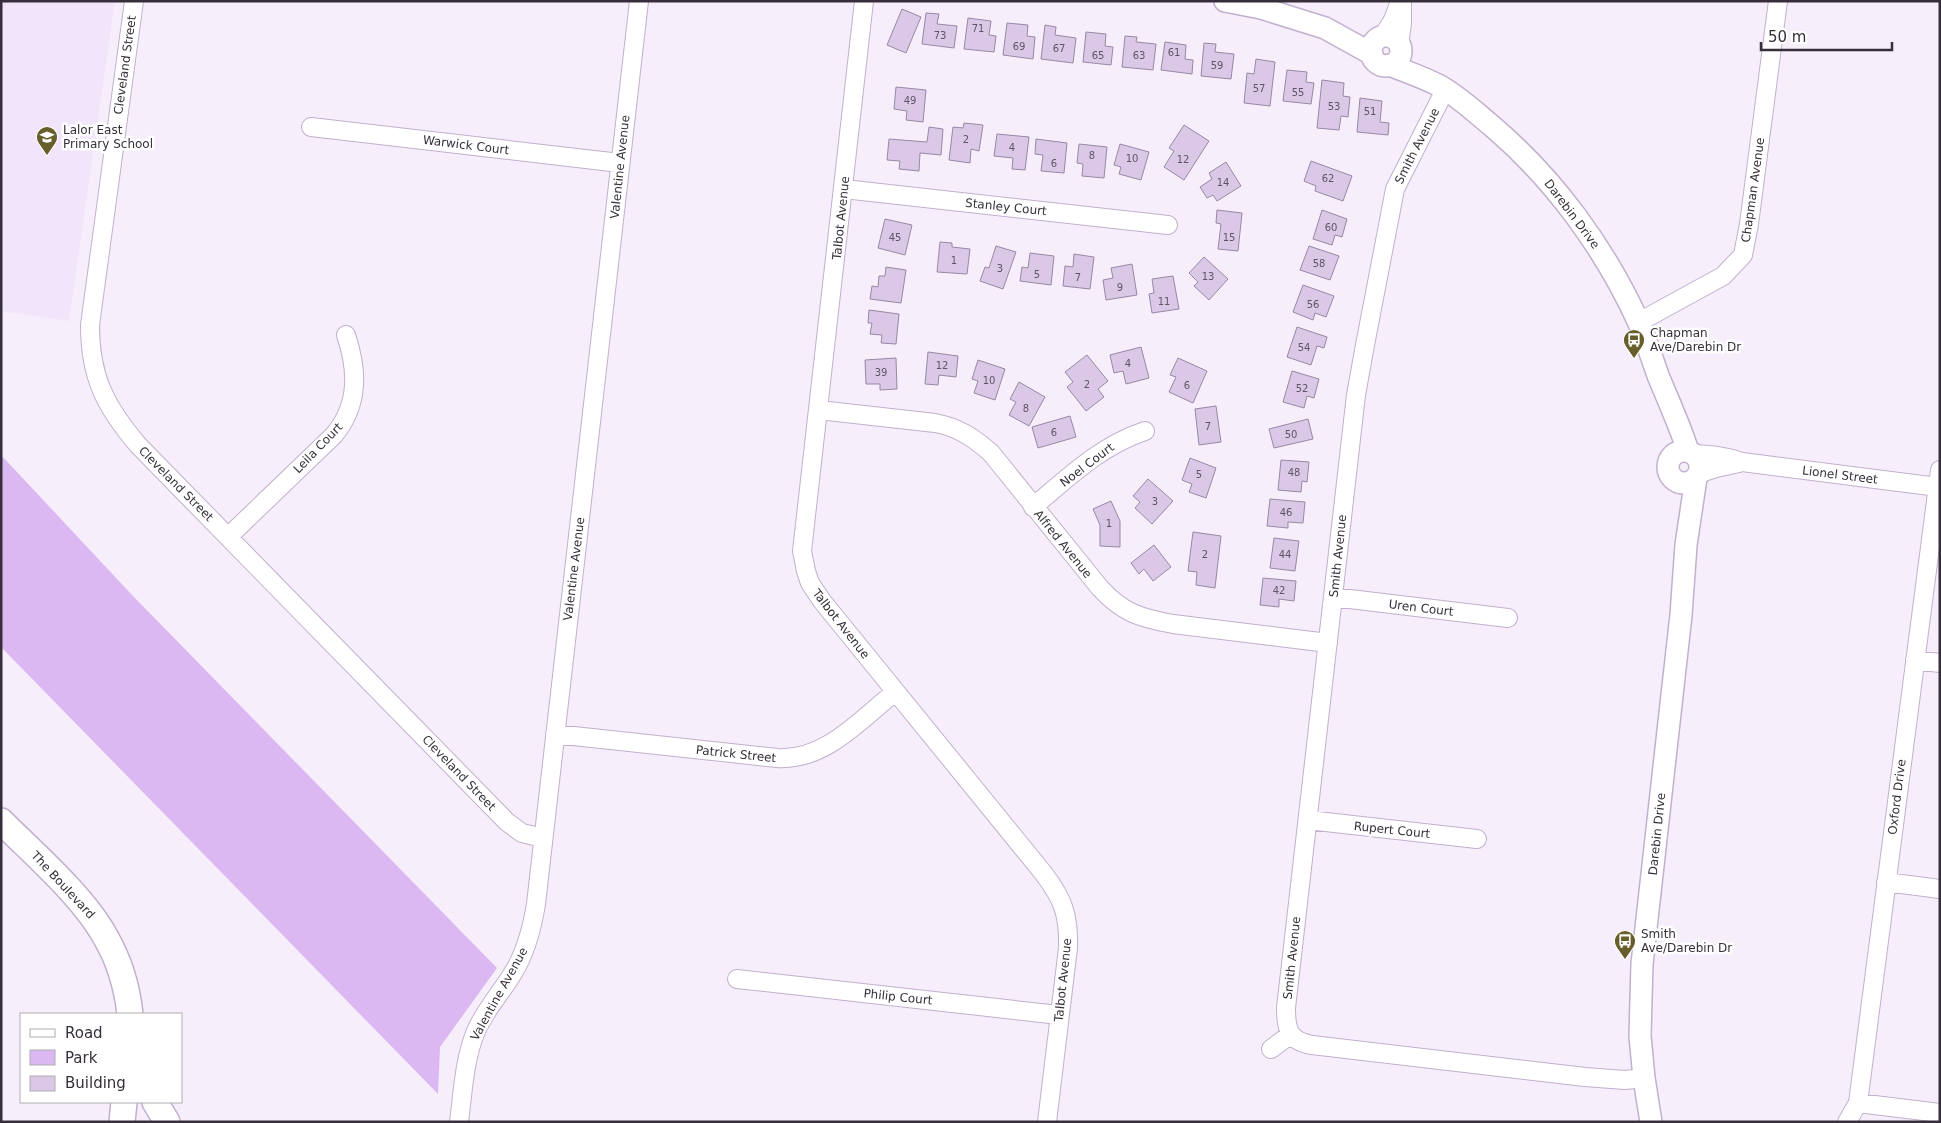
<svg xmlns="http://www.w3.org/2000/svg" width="1941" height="1123" font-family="'DejaVu Sans',sans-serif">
<rect width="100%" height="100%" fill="#f6eefb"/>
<path fill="#f2e5fb" d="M1 1H115L69 321 1 311Z"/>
<path fill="#dbb8f2" d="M1 455 133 596 497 968 440 1047 438 1094 1 647Z"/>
<path fill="#dac8e6" stroke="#9888a4" d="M902 9 921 17 906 53 887 45Z
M926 13 939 14 937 24 957 26 954 48 922 44Z
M968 18 991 21 989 35 996 36 994 52 964 49Z
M1007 23 1028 25 1027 36 1035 37 1033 59 1003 55Z
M1045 25 1056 27 1055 35 1076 38 1073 63 1041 59Z
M1086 32 1106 34 1105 46 1113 47 1111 65 1083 62Z
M1125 36 1137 37 1136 42 1156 44 1153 70 1122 67Z
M1165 42 1186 45 1185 59 1193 60 1192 74 1161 70Z
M1204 43 1216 44 1215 52 1234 54 1231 79 1201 76Z
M1256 59 1275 62 1270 106 1244 103 1247 73 1254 74Z
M1287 70 1307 72 1306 82 1314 83 1311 104 1283 101Z
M1322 80 1344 83 1343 96 1350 97 1348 117 1341 116 1339 130 1317 128Z
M896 87 926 90 923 122 906 120 907 111 894 109Z
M1360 98 1382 101 1380 122 1389 123 1388 135 1357 132Z
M964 123 983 125 979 151 971 149 970 163 949 160 953 127 963 128Z
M1184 125 1209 141 1184 180 1164 167 1174 151 1169 148Z
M929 127 943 129 941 155 920 153 919 171 899 169 900 161 887 160 889 139 927 142Z
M997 134 1029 137 1025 170 1012 169 1013 158 994 156Z
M1036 139 1067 143 1064 173 1041 171 1043 155 1035 154Z
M1079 144 1107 147 1104 178 1082 176 1083 164 1077 163Z
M1120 144 1149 152 1141 180 1119 174 1121 167 1114 165Z
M1311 161 1352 176 1343 201 1315 191 1316 186 1304 181Z
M1226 162 1241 186 1217 201 1213 195 1207 198 1200 187 1212 179 1209 173Z
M1217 210 1242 213 1238 251 1218 249 1221 224 1216 223Z
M1322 210 1347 219 1342 237 1335 235 1332 245 1313 239Z
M885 219 912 225 905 255 878 248Z
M940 242 952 243V247L970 249 967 274 937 272Z
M996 246 1016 252 1003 289 980 281 985 267 989 268Z
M1309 246 1339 256 1330 280 1300 270Z
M1030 253 1054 256 1051 285 1020 281 1022 267 1028 268Z
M1074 254 1094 257 1090 289 1063 286 1065 266 1073 267Z
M1204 257 1228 279 1209 300 1194 286 1198 282 1189 273Z
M1132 264 1137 295 1106 300 1103 280 1113 278 1111 268Z
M886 267 906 270 901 303 870 299 872 286 878 287 879 276H885Z
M1173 276 1179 309 1152 313 1149 294 1154 293 1152 279Z
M1303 285 1334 296 1326 317 1315 313 1313 320 1293 312Z
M869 310 899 314 896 344 881 343 882 335 870 334 872 323H868Z
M1297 327 1327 337 1324 348 1317 346 1311 365 1287 357Z
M1141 347 1149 378 1126 384 1123 371 1114 373 1110 355Z
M928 352 958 356 956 377 939 375 938 385 925 384Z
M1087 355 1108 381 1098 389 1104 397 1086 411 1067 387 1073 382 1065 372Z
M896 358 897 389 880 390V384H866L865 360Z
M1178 358 1207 371 1193 403 1169 392 1176 377 1170 375Z
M978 360 1005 369 995 400 974 393 978 381 972 379Z
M1292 371 1319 379 1314 398 1307 396 1304 408 1283 402Z
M1019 382 1045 397 1029 426 1009 415 1016 402 1010 399Z
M1216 406 1221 442 1199 445 1195 409Z
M1070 416 1076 437 1038 448 1032 427Z
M1308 419 1313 439 1274 448 1269 429Z
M1190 458 1216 468 1206 498 1189 492 1192 484 1182 480Z
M1281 460 1309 462 1307 482 1302 481 1301 492 1278 490Z
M1148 479 1173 501 1152 524 1135 508 1140 502 1133 496Z
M1270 499 1305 502 1303 523 1288 522V528L1267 526Z
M1111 501 1120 521V547L1100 546V525L1093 509Z
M1193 532 1221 536 1215 588 1196 585 1197 572 1188 571Z
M1274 538 1299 541 1295 571 1270 568Z
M1154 545 1171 567 1153 581 1144 569 1139 574 1131 563Z
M1263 578 1296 581 1294 601 1279 599V607L1260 605Z"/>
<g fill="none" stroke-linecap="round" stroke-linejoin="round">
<g stroke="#c2b0ce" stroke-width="20">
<path id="minor" d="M134 1 90 325C90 377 105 406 138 445L507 822 522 833 543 838
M864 1 802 551 806 571 810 583 822 601 1044 874C1063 899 1069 915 1068 948L1047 1122
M1383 36 1393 20 1399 4
M1399 45 1402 23V1
M1445 90 1395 189 1365 345 1356 395 1286 1008C1286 1030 1289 1041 1312 1045L1585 1077 1625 1080 1644 1078
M311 127 620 163
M844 189 1168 225
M1639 322 1723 276 1743 255 1749 224 1778 1
M819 410 935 423C958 427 974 438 991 453L1100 588C1123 613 1140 618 1173 624L1328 643
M1694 454C1711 455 1726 456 1742 462L1938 487
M1698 474 1716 468 1739 463
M1033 507C1069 477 1100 446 1145 431
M228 537 334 435C359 405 358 371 346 335
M1333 597 1508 618
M1915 660 1940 663
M555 734 777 758C825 761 860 720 895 692
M1308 820 1477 839
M1886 882 1940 889
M737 979 1059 1015
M1271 1049 1291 1034
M1858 1103 1940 1113
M459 1122C463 1092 464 1060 476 1031 485 1010 501 993 513 973 526 952 532 929 536 904L639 1
M1847 1122 1858 1103 1940 470"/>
</g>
<g stroke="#c2b0ce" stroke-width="24">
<path id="tertiary" d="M1225 1 1261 8 1325 28 1372 54
M1371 51a15 15 0 1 1 30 0a15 15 0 1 1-30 0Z
M1389 65C1405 71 1422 77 1438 85 1457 95 1475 112 1492 126 1554 179 1604 247 1638 321 1646 339 1652 359 1659 378 1669 402 1680 426 1688 451
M1668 467a16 16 0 1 1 32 0a16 16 0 1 1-32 0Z
M1651 1122 1644 1078 1640 1036 1642 964 1681 615 1686 545 1696 478"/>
</g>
<g stroke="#c2b0ce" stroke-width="28">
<path id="secondary" d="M1 821C34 854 84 897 106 938 120 962 127 987 130 1014
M155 1102 167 1122
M122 1122 124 1102"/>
</g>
<use href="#minor" stroke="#fff" stroke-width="18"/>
<use href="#tertiary" stroke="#fff" stroke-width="21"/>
<use href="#secondary" stroke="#fff" stroke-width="25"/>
</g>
<defs>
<g id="school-pin" transform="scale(1.125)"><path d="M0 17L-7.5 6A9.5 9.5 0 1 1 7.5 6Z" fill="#665f2b" stroke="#fff"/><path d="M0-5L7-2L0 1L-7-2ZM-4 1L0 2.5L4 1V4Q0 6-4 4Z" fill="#fff"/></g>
<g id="bus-pin" transform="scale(1.125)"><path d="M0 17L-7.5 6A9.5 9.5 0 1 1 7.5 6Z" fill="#665f2b" stroke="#fff"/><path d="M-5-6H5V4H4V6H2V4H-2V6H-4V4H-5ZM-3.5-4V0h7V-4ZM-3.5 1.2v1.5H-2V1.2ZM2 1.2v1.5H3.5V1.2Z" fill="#fff"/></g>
</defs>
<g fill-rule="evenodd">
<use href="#school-pin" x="47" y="137"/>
<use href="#bus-pin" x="1634" y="340"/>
<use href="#bus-pin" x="1625" y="941"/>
</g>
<g text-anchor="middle" stroke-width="5" stroke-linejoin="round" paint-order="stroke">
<g font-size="10" fill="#5f5566">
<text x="978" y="32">71</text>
<text x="940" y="39">73</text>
<text x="1019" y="50">69</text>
<text x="1059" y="52">67</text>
<text x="1174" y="56">61</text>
<text x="1098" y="59">65</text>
<text x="1139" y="59">63</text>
<text x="1217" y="69">59</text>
<text x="1259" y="92">57</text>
<text x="1298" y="96">55</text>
<text x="910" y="104">49</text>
<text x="1334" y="110">53</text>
<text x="1370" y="115">51</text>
<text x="966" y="143">2</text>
<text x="1012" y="151">4</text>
<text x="1092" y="159">8</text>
<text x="1132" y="162">10</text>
<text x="1183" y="163">12</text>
<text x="1054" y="167">6</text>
<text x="1328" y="182">62</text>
<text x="1223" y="186">14</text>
<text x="1331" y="231">60</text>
<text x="895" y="241">45</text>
<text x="1229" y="241">15</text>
<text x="954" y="264">1</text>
<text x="1319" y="267">58</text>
<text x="1000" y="272">3</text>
<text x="1037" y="278">5</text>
<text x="1208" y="280">13</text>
<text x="1078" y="281">7</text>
<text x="1120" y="291">9</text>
<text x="1164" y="305">11</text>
<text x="1313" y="308">56</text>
<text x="1304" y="351">54</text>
<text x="1128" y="367">4</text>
<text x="942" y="369">12</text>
<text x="881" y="376">39</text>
<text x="989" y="384">10</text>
<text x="1087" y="388">2</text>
<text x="1187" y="389">6</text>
<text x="1302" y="392">52</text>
<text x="1026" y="412">8</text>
<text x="1208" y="430">7</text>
<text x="1054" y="436">6</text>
<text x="1291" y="438">50</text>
<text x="1294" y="476">48</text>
<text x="1199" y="478">5</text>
<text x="1155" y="505">3</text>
<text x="1286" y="516">46</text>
<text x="1109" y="527">1</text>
<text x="1205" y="558">2</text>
<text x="1285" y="558">44</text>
<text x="1279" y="594">42</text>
</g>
<g font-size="12" fill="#362f3b" stroke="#fff">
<text transform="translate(125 65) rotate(-82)" y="4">Cleveland Street</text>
<text transform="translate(466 145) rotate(7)" y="4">Warwick Court</text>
<text transform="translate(1417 146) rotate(-63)" y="4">Smith Avenue</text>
<text transform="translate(620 167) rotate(-84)" y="4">Valentine Avenue</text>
<text transform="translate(1753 190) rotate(-82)" y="4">Chapman Avenue</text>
<text transform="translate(1006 207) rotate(6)" y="4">Stanley Court</text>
<text transform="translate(1572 214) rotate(53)" y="4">Darebin Drive</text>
<text transform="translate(841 218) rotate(-84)" y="4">Talbot Avenue</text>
<text transform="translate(318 448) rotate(-46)" y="4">Leila Court</text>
<text transform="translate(1087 465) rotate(-37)" y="4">Noel Court</text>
<text transform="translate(1840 475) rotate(7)" y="4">Lionel Street</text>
<text transform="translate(176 484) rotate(45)" y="4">Cleveland Street</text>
<text transform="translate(1063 544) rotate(51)" y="4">Alfred Avenue</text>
<text transform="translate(1338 556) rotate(-84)" y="4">Smith Avenue</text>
<text transform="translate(574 569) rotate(-83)" y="4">Valentine Avenue</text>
<text transform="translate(1421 608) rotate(7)" y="4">Uren Court</text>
<text transform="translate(841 624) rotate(52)" y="4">Talbot Avenue</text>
<text transform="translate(736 754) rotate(6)" y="4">Patrick Street</text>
<text transform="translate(459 773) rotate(46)" y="4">Cleveland Street</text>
<text transform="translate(1897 797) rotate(-83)" y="4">Oxford Drive</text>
<text transform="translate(1392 830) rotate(6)" y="4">Rupert Court</text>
<text transform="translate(1657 834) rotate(-84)" y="4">Darebin Drive</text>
<text transform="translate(63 885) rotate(47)" y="4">The Boulevard</text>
<text transform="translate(1292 958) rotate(-84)" y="4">Smith Avenue</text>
<text transform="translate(1063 980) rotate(-84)" y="4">Talbot Avenue</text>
<text transform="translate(499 994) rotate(-61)" y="4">Valentine Avenue</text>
<text transform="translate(898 997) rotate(6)" y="4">Philip Court</text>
</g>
<g font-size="12" fill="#362f3b" stroke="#fff" text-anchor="start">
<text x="63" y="134">Lalor East<tspan x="63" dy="14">Primary School</tspan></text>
<text x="1650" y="337">Chapman<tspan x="1650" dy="14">Ave/Darebin Dr</tspan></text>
<text x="1641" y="938">Smith<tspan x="1641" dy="14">Ave/Darebin Dr</tspan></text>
</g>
</g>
<rect width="1941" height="1123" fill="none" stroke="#362f3b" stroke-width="5"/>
<rect x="20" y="1013" width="162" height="90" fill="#ffffff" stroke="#afacb1"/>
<rect x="30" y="1029" width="25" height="8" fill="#ffffff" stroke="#afacb1"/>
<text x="65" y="1038" font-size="15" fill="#362f3b">Road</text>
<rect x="30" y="1050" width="25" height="15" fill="#dbb8f2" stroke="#afacb1"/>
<text x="65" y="1063" font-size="15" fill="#362f3b">Park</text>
<rect x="30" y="1076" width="25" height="15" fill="#dac8e6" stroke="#afacb1"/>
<text x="65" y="1088" font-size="15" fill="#362f3b">Building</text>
<path d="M1761 42v8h131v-8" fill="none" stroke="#362f3b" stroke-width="2.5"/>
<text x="1768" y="42" font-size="15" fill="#362f3b" stroke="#ffffff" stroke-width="4" paint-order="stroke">50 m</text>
</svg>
